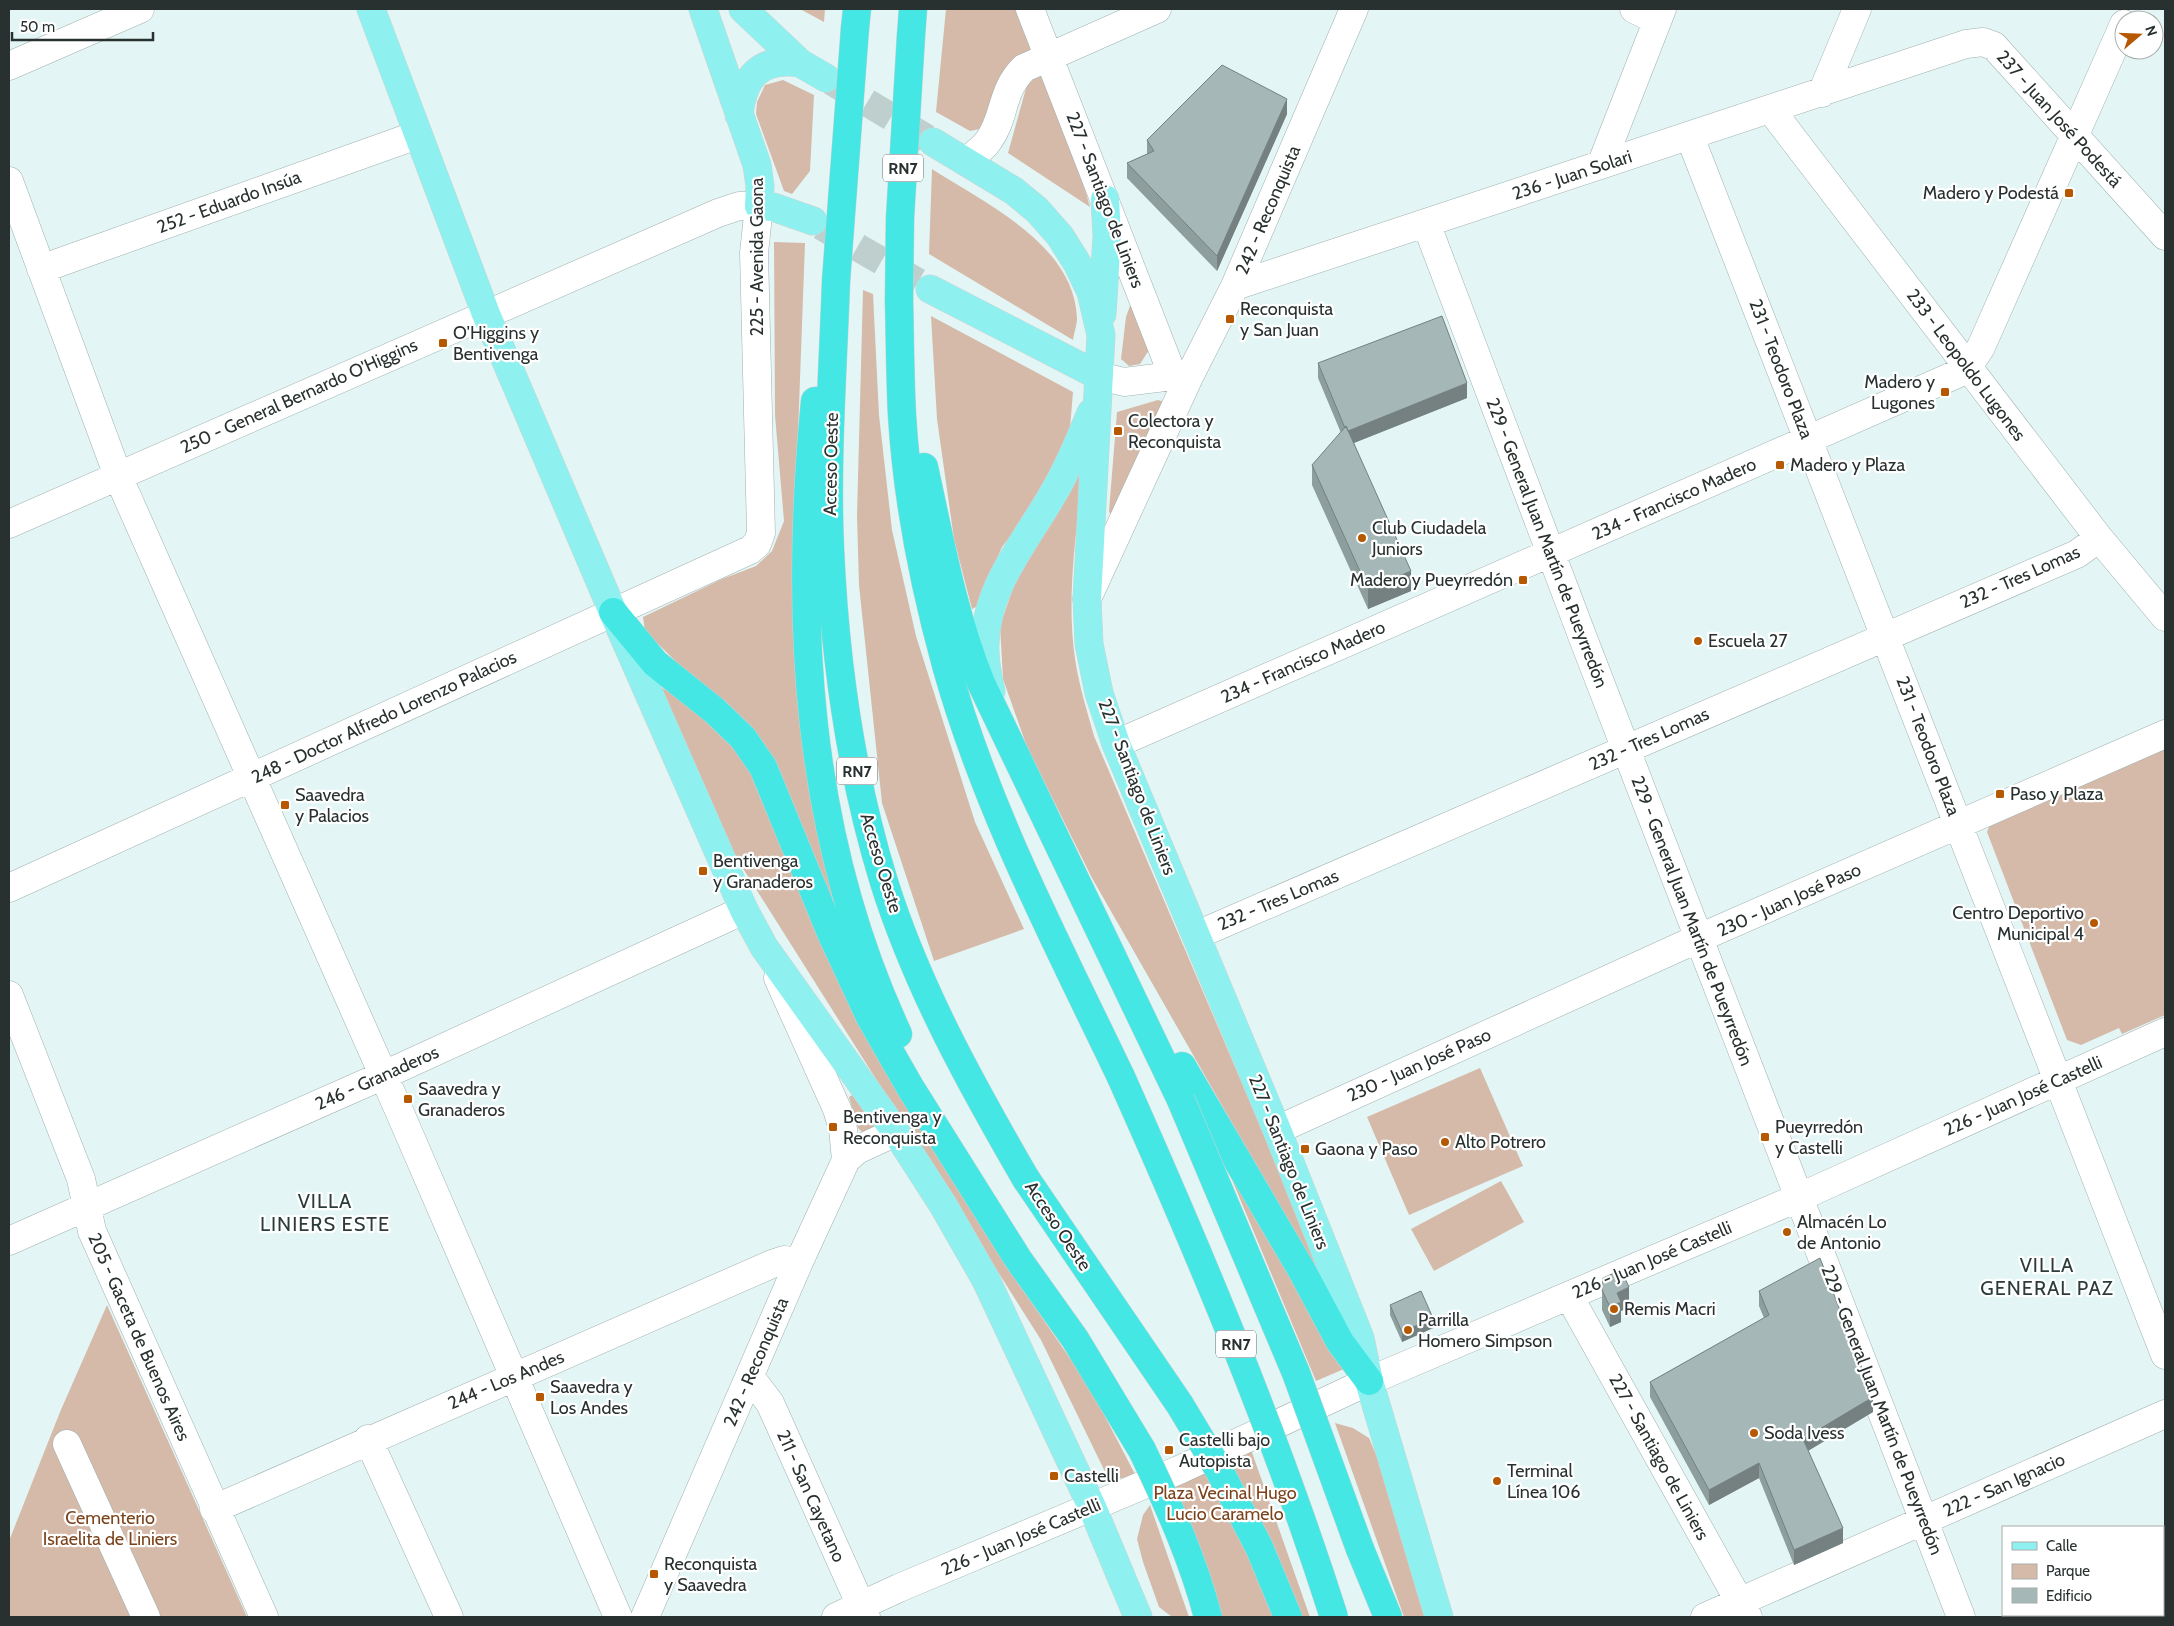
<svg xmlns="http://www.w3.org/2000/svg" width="2174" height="1626" font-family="Cabin,sans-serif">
<rect width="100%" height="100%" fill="#e3f6f5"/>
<path fill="#d5baa9" d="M800 9H825L824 22Z
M946 9H1022L1035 47 1021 56 990 127 970 131 936 112Z
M1043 67 1086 193 1090 207 1008 153 1030 74Z
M783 80 814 95 810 171 792 194 784 191 756 114 757 102 765 85Z
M932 169C986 204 1074 244 1077 318 1077 325 1074 333 1073 340L929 254Z
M774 242 805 243 794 543 876 1014 744 729 645 631 643 617 722 579 756 566 772 551 784 521 775 415Z
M863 290 873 294 879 415 892 530 916 636 975 822 1024 929 934 961 882 803 859 585 857 516Z
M1131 303 1149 350 1140 364 1129 366 1121 359 1126 317Z
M931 316 1073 392 1070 428 1044 492 1002 547 976 607 972 609 954 539 937 419Z
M1158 400 1168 403 1112 519 1109 511 1117 412Z
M1086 447C1079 516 1065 589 1075 659 1079 685 1087 711 1094 736L1348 1332 1280 1207 1092 878 1027 747 1003 679 1000 626 1021 565Z
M659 686 692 706 743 754 1005 1264 1089 1386 1136 1476 1109 1480 1041 1340 718 829Z
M2165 746V1015L2122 1034 2119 1028 2081 1045 2067 1040 1987 832 1990 824Z
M1480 1068 1523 1166 1409 1215 1367 1117Z
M854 1094 880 1130 863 1133 858 1128 849 1097Z
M1225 1163 1344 1369 1316 1381Z
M1501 1181 1524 1222 1434 1271 1411 1229Z
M107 1305 247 1617H9V1541L60 1412Z
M1335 1423 1353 1428 1369 1438 1388 1483 1432 1617H1404Z
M1249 1444 1310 1617H1219L1168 1480Z
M1150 1505 1189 1617H1172L1159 1607 1143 1562 1137 1539 1143 1515Z"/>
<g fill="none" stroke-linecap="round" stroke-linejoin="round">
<path stroke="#becfce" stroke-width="28" stroke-dasharray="28 14" stroke-linecap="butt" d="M831 81 933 142
M821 226 930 289"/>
<g stroke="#9eb0af" stroke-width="29">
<path id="minor" d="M1030 9 1173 376
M1634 9 1657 20
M9 66 140 9
M1822 93 1857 9
M1771 110 2099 538 2165 617
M1690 137 2165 1355
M966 161C974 155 983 149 989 140 1006 116 1000 92 1024 68L1157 9
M1601 165 1662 9
M9 181 118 476 397 1106 618 1617
M1426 223C1601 689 1780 1154 1961 1617
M41 269 417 135
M1235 286 1966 44 1983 42 1994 46 2165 236
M1099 376 1124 382 1173 376 1189 377
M9 524 718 213 739 206H759L754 253 761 533 757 544 750 550 9 888
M1087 599 1189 377 1235 286 1354 9
M1116 744 1957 374 1968 367 1981 347 2124 24
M1197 935 2077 554 2099 538
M778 978 837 1109 843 1129 846 1160
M9 995 81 1179 92 1231 264 1617
M1277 1130 1697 939 2165 734
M9 1241 384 1075 744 910
M1569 1296 1748 1617
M751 1378 770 1403 866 1617
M368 1439 449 1617
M67 1444 146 1617
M214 1509 772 1264 784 1260 799 1262
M645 1617 799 1262 846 1160 857 1150 896 1132
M836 1617 899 1588 1179 1470 1369 1381 1800 1197 2165 1032
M1705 1617 2165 1414"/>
</g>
<g stroke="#d0d2d1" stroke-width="29">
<path id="major" d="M371 9 486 314 613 612 744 910 764 947 896 1132 943 1205 986 1280 1092 1507 1138 1617
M703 9 757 165 760 186 759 206 773 207 813 221
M743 9 800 63 826 78
M739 115C743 77 760 57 800 63
M933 142 1014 191 1037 210 1060 236 1077 263 1091 292 1101 335 1087 599 1089 644 1099 693 1116 744 1277 1130 1360 1338 1369 1381 1439 1617
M930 289 1099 376
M1102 314 1107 236 1105 199
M991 691C988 678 985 663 985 650 983 589 1026 542 1054 492 1069 467 1080 439 1091 413"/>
</g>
<g stroke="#d0d2d1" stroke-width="29">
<path id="highway" d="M855 28 857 9
M911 36 913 9
M836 281C833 370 826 460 830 549 835 662 851 775 884 882 917 987 971 1084 1026 1179
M899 300C900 338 900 377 902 415 907 499 924 585 946 665 986 809 1057 943 1121 1077
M815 401C794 618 805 834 898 1034
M924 467C940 540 953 614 981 683L1181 1100
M613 612 655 663 715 711 743 738 763 767 831 933 870 1017 910 1087 1018 1259 1075 1339 1142 1450
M1182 1066 1301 1269 1340 1342 1369 1381
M1360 1549 1388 1617"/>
</g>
<use href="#minor" stroke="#fff" stroke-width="28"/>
<use href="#major" stroke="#8ff1ef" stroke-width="28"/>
<use href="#highway" stroke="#45e7e4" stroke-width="28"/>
<g stroke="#d0d2d1" stroke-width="29" stroke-linecap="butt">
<path id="highway-bridge" d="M836 281 855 28
M899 300 900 218 911 36
M1121 1077C1200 1254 1275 1432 1334 1617
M1181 1100 1296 1373 1360 1549
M1026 1179 1180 1405 1219 1470 1259 1547 1288 1617
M1142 1450C1168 1504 1193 1559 1208 1617"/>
</g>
<use href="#highway-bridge" stroke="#45e7e4" stroke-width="28"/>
</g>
<path fill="#8e9e9d" d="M1287 114 1217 271 1127 178V163L1147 154V140Z
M1318 363 1467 398 1354 443 1411 591 1368 609 1312 485V465L1341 433 1318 378Z
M1602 1290 1629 1307 1621 1311V1322L1610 1327 1602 1310Z
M1759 1291 1873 1412 1808 1450 1843 1543 1794 1565 1759 1478 1709 1505 1650 1397V1382L1764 1318 1759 1306Z
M1390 1305 1433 1328 1402 1342 1390 1315Z"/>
<path fill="#748180" d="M1287 99V114L1217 271V256Z
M1467 383V398L1346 446V431Z
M1411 571V591L1368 609V589Z
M1629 1287V1307L1621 1311V1322L1610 1327V1307L1617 1293Z
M1433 1318V1328L1402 1342V1332Z
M1873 1397V1412L1803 1454V1439Z
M1759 1463V1478L1709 1505V1490Z
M1843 1528V1543L1794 1565V1550Z"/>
<path fill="#a5b8b7" stroke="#748180" d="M1222 65 1287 99 1217 256 1127 163 1154 151 1147 140Z
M1442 316 1467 383 1348 431 1346 426 1345 428 1318 363Z
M1346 426 1411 571 1368 589 1312 465Z
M1820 1258 1873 1397 1803 1439 1843 1528 1794 1550 1759 1463 1709 1490 1650 1382 1769 1315 1759 1291Z
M1621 1270 1629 1287 1617 1293 1621 1302 1610 1307 1602 1290 1603 1278Z
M1421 1291 1433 1318 1402 1332 1390 1305Z"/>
<g fill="#b55800" stroke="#fff" stroke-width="2">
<rect x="2064" y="188" width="10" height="10" rx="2.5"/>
<rect x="1225" y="314" width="10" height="10" rx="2.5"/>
<rect x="438" y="338" width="10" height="10" rx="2.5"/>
<rect x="1940" y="387" width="10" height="10" rx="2.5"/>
<rect x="1113" y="426" width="10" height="10" rx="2.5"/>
<rect x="1775" y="460" width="10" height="10" rx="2.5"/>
<circle cx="1362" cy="538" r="5"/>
<rect x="1518" y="575" width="10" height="10" rx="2.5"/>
<circle cx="1698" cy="641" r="5"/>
<rect x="1995" y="789" width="10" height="10" rx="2.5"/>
<rect x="280" y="800" width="10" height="10" rx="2.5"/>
<rect x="698" y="866" width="10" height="10" rx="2.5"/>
<circle cx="2094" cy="923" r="5"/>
<rect x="403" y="1094" width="10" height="10" rx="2.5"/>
<rect x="828" y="1122" width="10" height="10" rx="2.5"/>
<rect x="1760" y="1132" width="10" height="10" rx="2.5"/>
<circle cx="1445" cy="1142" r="5"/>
<rect x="1300" y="1144" width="10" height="10" rx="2.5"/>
<circle cx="1787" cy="1232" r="5"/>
<circle cx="1614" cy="1309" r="5"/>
<circle cx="1408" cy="1330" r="5"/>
<rect x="535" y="1392" width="10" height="10" rx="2.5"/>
<circle cx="1754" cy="1433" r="5"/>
<rect x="1164" y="1445" width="10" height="10" rx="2.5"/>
<rect x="1049" y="1471" width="10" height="10" rx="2.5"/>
<circle cx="1497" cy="1481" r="5"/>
<rect x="649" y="1569" width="10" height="10" rx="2.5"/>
</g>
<g text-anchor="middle" stroke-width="4.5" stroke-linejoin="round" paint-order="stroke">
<g fill="#fff" stroke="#696f6e" stroke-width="1">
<rect x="883" y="154.5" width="40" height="27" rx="4"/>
<rect x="837" y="757.5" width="40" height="27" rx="4"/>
<rect x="1216" y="1330.5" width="40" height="27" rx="4"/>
</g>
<g font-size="16" font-weight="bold" fill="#293130">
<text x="903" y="174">RN7</text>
<text x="857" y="777">RN7</text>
<text x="1236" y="1350">RN7</text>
</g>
<g font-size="18" fill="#293130" stroke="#fff">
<text transform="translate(2059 119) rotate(48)" y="6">237 - Juan José Podestá</text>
<text transform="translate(1572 175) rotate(-18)" y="6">236 - Juan Solari</text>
<text transform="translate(1105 200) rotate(69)" y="6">227 - Santiago de Liniers</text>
<text transform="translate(229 202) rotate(-20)" y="6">252 - Eduardo Insúa</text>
<text transform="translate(1268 210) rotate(-67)" y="6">242 - Reconquista</text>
<text transform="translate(757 257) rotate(-90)" y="6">225 - Avenida Gaona</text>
<text transform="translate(1966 365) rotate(53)" y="6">233 - Leopoldo Lugones</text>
<text transform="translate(1781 369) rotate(69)" y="6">231 - Teodoro Plaza</text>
<text transform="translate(299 396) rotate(-24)" y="6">250 - General Bernardo O'Higgins</text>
<text transform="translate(831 464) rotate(-89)" y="6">Acceso Oeste</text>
<text transform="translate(1674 499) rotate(-24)" y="6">234 - Francisco Madero</text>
<text transform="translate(1547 543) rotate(69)" y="6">229 - General Juan Martín de Pueyrredón</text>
<text transform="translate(2020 577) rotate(-24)" y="6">232 - Tres Lomas</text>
<text transform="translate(1303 662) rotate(-24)" y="6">234 - Francisco Madero</text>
<text transform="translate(384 717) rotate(-25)" y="6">248 - Doctor Alfredo Lorenzo Palacios</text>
<text transform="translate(1649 739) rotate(-24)" y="6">232 - Tres Lomas</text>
<text transform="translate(1928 746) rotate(69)" y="6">231 - Teodoro Plaza</text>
<text transform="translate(1137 787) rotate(69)" y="6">227 - Santiago de Liniers</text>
<text transform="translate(881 863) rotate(73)" y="6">Acceso Oeste</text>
<text transform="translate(1278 900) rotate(-23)" y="6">232 - Tres Lomas</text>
<text transform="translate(1789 900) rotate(-24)" y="6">230 - Juan José Paso</text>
<text transform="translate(1692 921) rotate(69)" y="6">229 - General Juan Martín de Pueyrredón</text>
<text transform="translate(1419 1065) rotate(-24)" y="6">230 - Juan José Paso</text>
<text transform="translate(377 1078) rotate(-24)" y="6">246 - Granaderos</text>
<text transform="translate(2023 1096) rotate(-24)" y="6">226 - Juan José Castelli</text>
<text transform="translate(1289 1162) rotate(68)" y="6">227 - Santiago de Liniers</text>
<text transform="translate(1058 1226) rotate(56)" y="6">Acceso Oeste</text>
<text transform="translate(1652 1260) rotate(-23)" y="6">226 - Juan José Castelli</text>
<text transform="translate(139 1337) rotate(66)" y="6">205 - Gaceta de Buenos Aires</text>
<text transform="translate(756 1362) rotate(-67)" y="6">242 - Reconquista</text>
<text transform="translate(506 1380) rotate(-23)" y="6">244 - Los Andes</text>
<text transform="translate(1882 1410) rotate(69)" y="6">229 - General Juan Martín de Pueyrredón</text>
<text transform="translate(1659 1457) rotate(61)" y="6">227 - Santiago de Liniers</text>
<text transform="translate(2004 1485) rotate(-24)" y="6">222 - San Ignacio</text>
<text transform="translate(811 1496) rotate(66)" y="6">211 - San Cayetano</text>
<text transform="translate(1021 1537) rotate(-23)" y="6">226 - Juan José Castelli</text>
</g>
<g font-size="18" fill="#293130" stroke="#fff" text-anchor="start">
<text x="2059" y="199" text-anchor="end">Madero y Podestá</text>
<text x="1240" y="315">Reconquista<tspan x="1240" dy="21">y San Juan</tspan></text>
<text x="453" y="339">O'Higgins y<tspan x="453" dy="21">Bentivenga</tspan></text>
<text x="1935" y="388" text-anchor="end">Madero y<tspan x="1935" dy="21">Lugones</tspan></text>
<text x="1128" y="427">Colectora y<tspan x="1128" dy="21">Reconquista</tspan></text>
<text x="1790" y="471">Madero y Plaza</text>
<text x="1372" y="534">Club Ciudadela<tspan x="1372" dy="21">Juniors</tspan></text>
<text x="1513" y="586" text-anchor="end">Madero y Pueyrredón</text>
<text x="1708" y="647">Escuela 27</text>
<text x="2010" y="800">Paso y Plaza</text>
<text x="295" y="801">Saavedra<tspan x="295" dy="21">y Palacios</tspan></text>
<text x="713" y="867">Bentivenga<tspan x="713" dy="21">y Granaderos</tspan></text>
<text x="2084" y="919" text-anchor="end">Centro Deportivo<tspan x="2084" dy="21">Municipal 4</tspan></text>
<text x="418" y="1095">Saavedra y<tspan x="418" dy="21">Granaderos</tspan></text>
<text x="843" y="1123">Bentivenga y<tspan x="843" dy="21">Reconquista</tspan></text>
<text x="1775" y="1133">Pueyrredón<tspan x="1775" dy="21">y Castelli</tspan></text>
<text x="1455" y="1148">Alto Potrero</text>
<text x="1315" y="1155">Gaona y Paso</text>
<text x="1797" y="1228">Almacén Lo<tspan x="1797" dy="21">de Antonio</tspan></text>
<text x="1624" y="1315">Remis Macri</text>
<text x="1418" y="1326">Parrilla<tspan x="1418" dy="21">Homero Simpson</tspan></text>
<text x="550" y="1393">Saavedra y<tspan x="550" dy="21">Los Andes</tspan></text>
<text x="1764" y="1439">Soda Ivess</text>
<text x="1179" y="1446">Castelli bajo<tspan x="1179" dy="21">Autopista</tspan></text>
<text x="1507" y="1477">Terminal<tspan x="1507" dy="21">Línea 106</tspan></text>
<text x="1064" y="1482">Castelli</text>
<text x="664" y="1570">Reconquista<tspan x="664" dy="21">y Saavedra</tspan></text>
</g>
<g font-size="18" fill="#7b431b" stroke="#fff">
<text x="1225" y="1499">Plaza Vecinal Hugo<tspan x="1225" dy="21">Lucio Caramelo</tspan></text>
<text x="110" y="1524">Cementerio<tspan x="110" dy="21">Israelita de Liniers</tspan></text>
</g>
<g font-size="20" letter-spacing="1" fill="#2c3c3b" stroke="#fff">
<text x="325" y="1208">VILLA<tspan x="325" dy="23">LINIERS ESTE</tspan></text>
<text x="2047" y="1272">VILLA<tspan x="2047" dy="23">GENERAL PAZ</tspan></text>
</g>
</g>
<rect width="2174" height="1626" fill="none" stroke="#293130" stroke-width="20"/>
<rect x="2002" y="1526" width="162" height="90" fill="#ffffff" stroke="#a9adac"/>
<rect x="2012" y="1542" width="25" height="8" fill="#8ff1ef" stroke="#a9adac"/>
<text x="2046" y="1551" font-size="15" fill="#293130">Calle</text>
<rect x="2012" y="1564" width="25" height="15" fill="#d5baa9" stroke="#a9adac"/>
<text x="2046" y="1576" font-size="15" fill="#293130">Parque</text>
<rect x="2012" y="1588" width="25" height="15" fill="#a5b8b7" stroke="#a9adac"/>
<text x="2046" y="1601" font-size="15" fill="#293130">Edificio</text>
<g transform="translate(2139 35) rotate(71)"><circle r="24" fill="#ffffff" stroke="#a9adac"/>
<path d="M0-4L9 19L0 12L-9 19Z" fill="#b55800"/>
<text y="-8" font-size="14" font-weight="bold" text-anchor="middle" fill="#293130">N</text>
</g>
<path d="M12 32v8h141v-8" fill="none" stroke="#293130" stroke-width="2.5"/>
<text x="20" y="32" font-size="15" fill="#293130" stroke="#ffffff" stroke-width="4" paint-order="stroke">50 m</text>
</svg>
